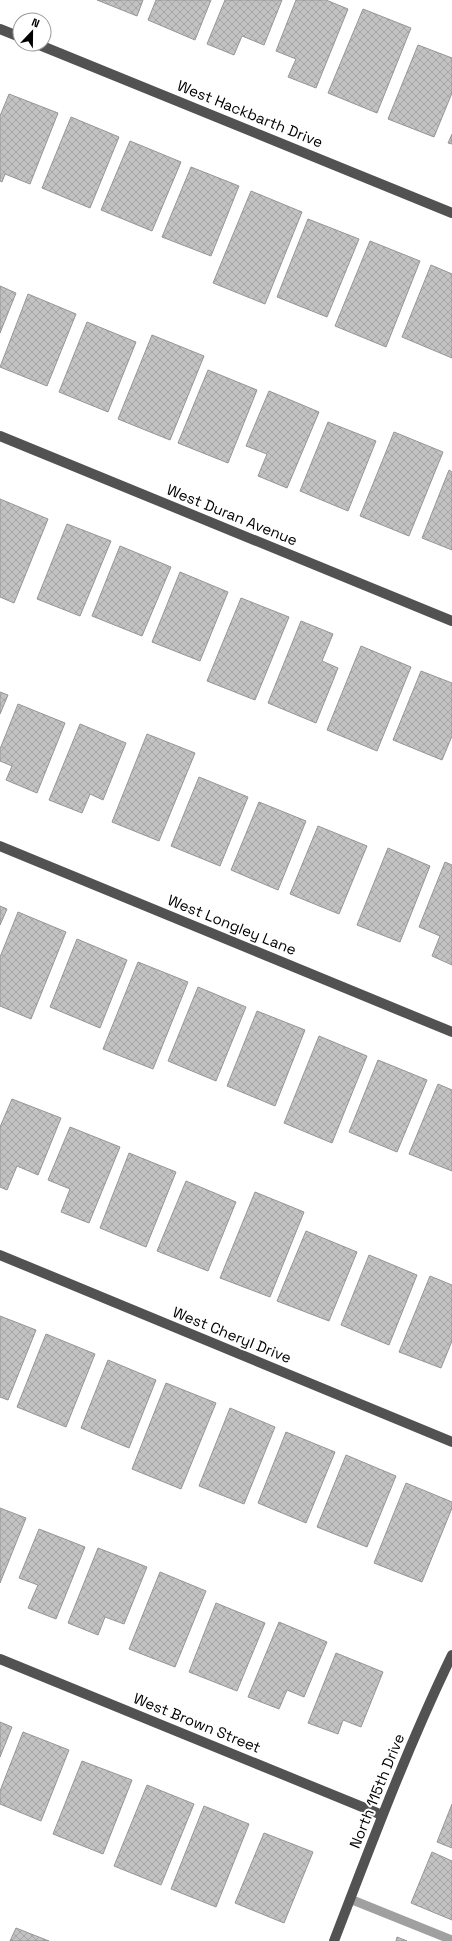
<svg xmlns="http://www.w3.org/2000/svg" width="452" height="1941" font-family="'Space Grotesk',sans-serif">
<defs>
<pattern id="building-cross-hatch" width="8" height="8" patternUnits="userSpaceOnUse"><rect width="8" height="8" fill="#c2c2c2"/><path d="M0 0l8 8M0 8l8-8" fill="none" stroke="#a5a5a5"/></pattern>
</defs>
<rect width="100%" height="100%" fill="#fff"/>
<g fill="none" stroke-linecap="round" stroke-linejoin="round">
<path stroke="#a0a0a0" stroke-width="9" d="M350 1899 452 1940"/>
</g>
<path fill="url(#building-cross-hatch)" stroke="#969696" d="M97 0H143L137 16Z
M156 0H211L195 40 148 20Z
M225 0H282L264 45 242 36 234 55 207 44Z
M296 0H326L348 9 316 88 288 77 296 59 276 51Z
M363 9 411 28 377 113 328 93Z
M418 45 452 58V93L434 137 388 119Z
M9 94 58 113 30 184 5 174 2 182 0 181V116Z
M71 117 119 137 90 208 42 188Z
M452 134V144L448 143Z
M130 141 181 162 152 231 101 210Z
M191 167 239 186 211 256 162 237Z
M251 191 302 212 265 304 213 283Z
M308 219 359 239 327 317 277 297Z
M370 241 420 261 386 347 335 326Z
M431 265 452 274V358L402 337Z
M0 286 16 293 0 333Z
M28 294 76 314 47 386 0 367Z
M87 322 136 342 108 412 59 392Z
M152 335 204 356 170 440 118 419Z
M208 370 257 390 228 463 178 443Z
M269 391 319 412 287 488 258 476 267 454 246 446Z
M328 422 376 441 348 511 300 491Z
M394 432 443 452 409 536 360 516Z
M449 470 452 472V550L422 538Z
M0 499 48 519 14 603 0 597Z
M67 524 111 541 80 616 37 599Z
M120 546 171 567 142 636 92 616Z
M180 572 228 592 200 661 152 642Z
M241 598 289 617 255 700 207 681Z
M301 621 333 634 322 661 338 668 316 723 268 703Z
M361 646 411 667 377 751 327 730Z
M421 671 452 683V736L442 760 393 740Z
M0 692 8 695 0 714Z
M18 704 65 723 37 793 6 780 12 766 0 761V749Z
M80 724 126 743 103 800 90 794 82 813 49 800Z
M147 734 195 753 159 841 112 822Z
M199 777 248 797 220 866 171 846Z
M259 802 306 821 278 890 231 870Z
M318 826 367 846 339 914 290 894Z
M388 848 430 866 400 942 357 925Z
M445 862 452 865V965L432 956 440 936 419 927Z
M0 906 7 909 0 925Z
M18 912 66 932 31 1019 0 1006V957Z
M77 939 127 960 100 1028 50 1007Z
M138 962 188 982 153 1069 103 1049Z
M198 987 246 1007 216 1081 168 1061Z
M257 1011 305 1030 275 1106 227 1086Z
M319 1036 367 1056 332 1143 284 1123Z
M378 1060 427 1080 397 1152 349 1132Z
M438 1084 452 1090V1171L409 1154Z
M12 1099 61 1118 38 1175 17 1166 7 1190 0 1187V1127Z
M70 1127 120 1147 89 1223 61 1212 70 1189 48 1180Z
M129 1153 176 1172 146 1247 100 1228Z
M186 1181 236 1202 208 1271 157 1251Z
M255 1192 304 1212 270 1297 220 1278Z
M306 1231 357 1252 329 1321 277 1301Z
M369 1255 417 1275 389 1345 341 1325Z
M430 1276 452 1285V1341L441 1368 399 1352Z
M0 1316 36 1330 8 1400 0 1397Z
M46 1334 95 1354 66 1427 17 1407Z
M108 1360 156 1380 129 1448 81 1428Z
M166 1383 216 1403 181 1489 132 1469Z
M230 1408 275 1427 244 1504 199 1486Z
M286 1432 335 1452 306 1523 258 1503Z
M346 1455 396 1476 367 1547 317 1527Z
M406 1483 452 1502V1508L422 1582 374 1563Z
M0 1508 26 1518 0 1583Z
M39 1529 85 1547 56 1619 28 1608 38 1585 19 1578Z
M98 1548 147 1567 124 1624 105 1617 98 1635 68 1623Z
M160 1572 206 1591 175 1667 129 1649Z
M216 1603 265 1623 237 1691 189 1672Z
M279 1622 327 1642 304 1697 287 1690 279 1709 248 1697Z
M336 1653 383 1672 361 1727 343 1720 338 1734 308 1723Z
M0 1722 12 1727 0 1757Z
M23 1732 69 1750 41 1821 0 1804V1791Z
M82 1761 132 1780 103 1854 53 1834Z
M147 1785 194 1804 161 1885 114 1866Z
M452 1804V1848L437 1842Z
M204 1806 249 1824 216 1907 171 1889Z
M264 1833 313 1852 284 1923 235 1903Z
M432 1852 452 1861V1920L411 1903Z
M16 1928 49 1941H10Z
M397 1937 407 1941H396Z"/>
<g fill="none" stroke-linecap="round" stroke-linejoin="round">
<path stroke="#525252" stroke-width="10" d="M0 29 20 37
M37 44 452 213
M0 436 452 621
M0 846 452 1032
M0 1255 452 1442
M0 1659 382 1815
M334 1941C371 1845 407 1748 452 1655"/>
</g>
<g text-anchor="middle" stroke-width="4" stroke-linejoin="round" paint-order="stroke">
<g font-size="15" fill="#000" stroke="#fff">
<text transform="translate(250 114) rotate(22)" y="5">West Hackbarth Drive</text>
<text transform="translate(232 515) rotate(22)" y="5">West Duran Avenue</text>
<text transform="translate(232 925) rotate(22)" y="5">West Longley Lane</text>
<text transform="translate(232 1335) rotate(22)" y="5">West Cheryl Drive</text>
<text transform="translate(197 1723) rotate(22)" y="5">West Brown Street</text>
<text transform="translate(377 1791) rotate(-68)" y="5">North 115th Drive</text>
</g>
</g>
<g transform="translate(32 32) rotate(22)"><circle r="19" fill="#ffffff" stroke="#999999"/>
<path d="M0-3L7 15L0 10L-7 15Z" fill="#000000"/>
<text y="-6" font-size="11" font-weight="bold" text-anchor="middle" fill="#000000">N</text>
</g>
</svg>
